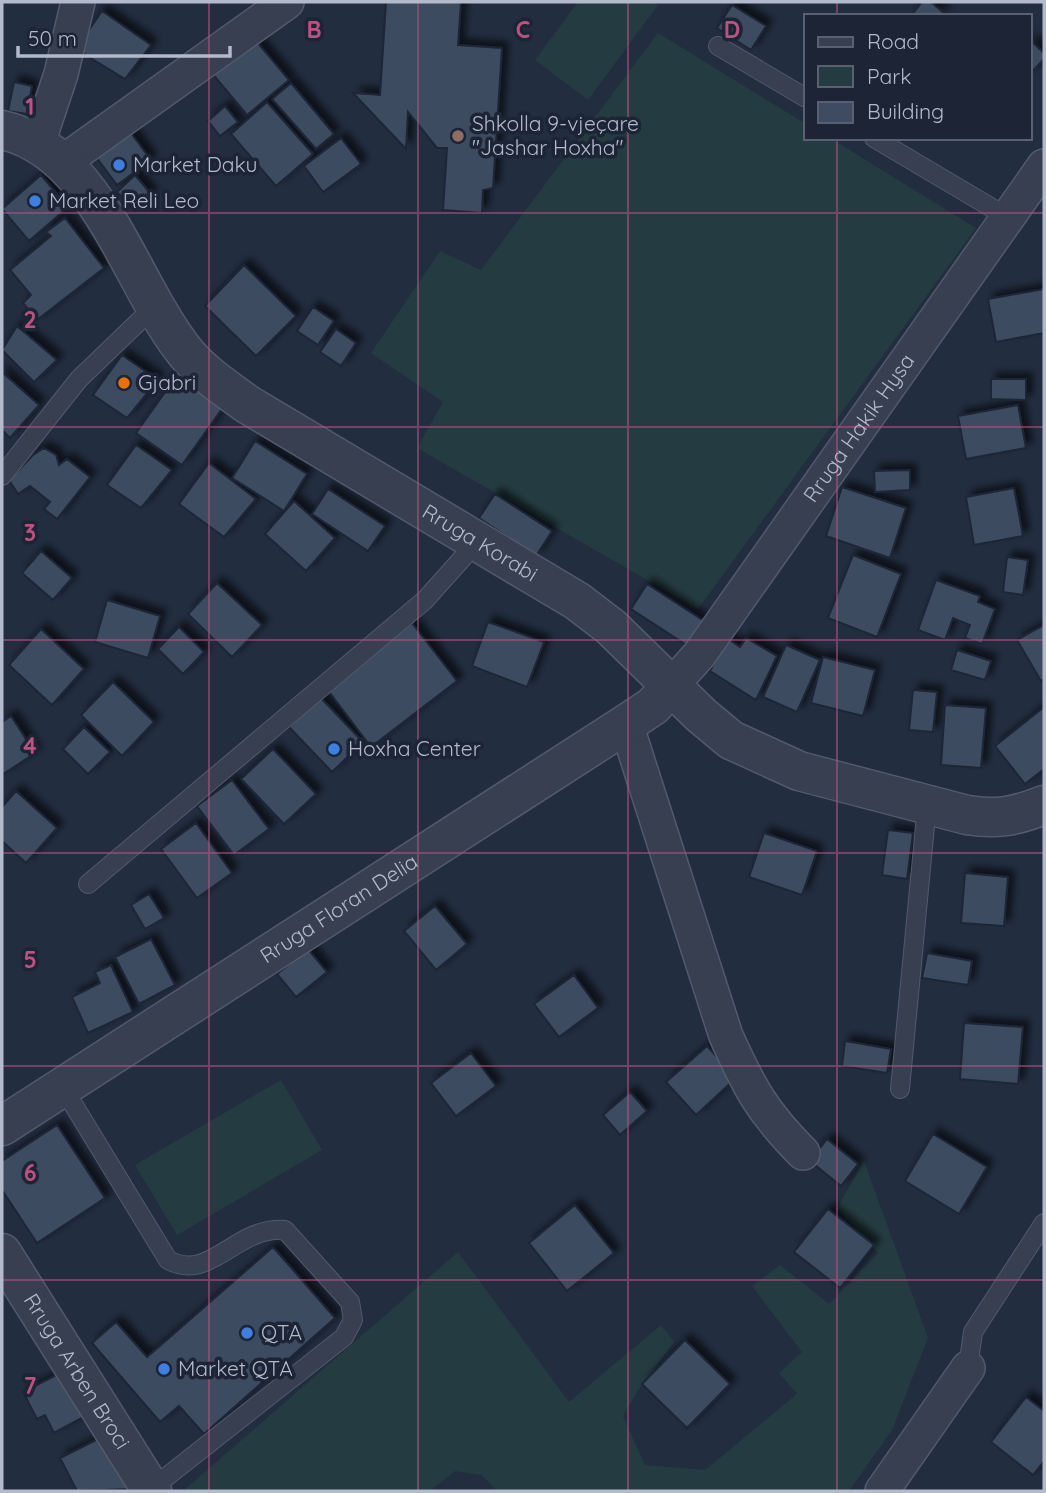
<svg xmlns="http://www.w3.org/2000/svg" width="1046" height="1493" font-family="Quicksand,sans-serif">
<defs>
<filter id="shadow"><feDropShadow dx="6" dy="-6" stdDeviation="3.5" flood-color="#0009"/></filter>
</defs>
<rect width="100%" height="100%" fill="#222d40"/>
<path fill="#243c41" d="M578 2H653L658 5 588 100 535 60Z
M658 33 806 124V138H830L976 228 698 609 417 448 443 402 371 353 440 251 481 270Z
M281 1080 322 1150 177 1235 135 1165Z
M864 1161 928 1338 892 1430 849 1491H497L482 1475 455 1471 430 1491H183L458 1252 569 1402 661 1325 674 1342 638 1390 623 1416 645 1465 705 1470 797 1394 779 1373 802 1352 752 1286 780 1265 829 1304 878 1253 837 1208Z"/>
<path fill="#3e4b60" stroke="#1e2637" stroke-width="2" filter="url(#shadow)" d="M386 2H461L458 45 502 48 493 188 483 190 482 213 443 210 447 148H437L408 112 406 149 353 93 380 95Z
M922 2H931L945 14 911 16Z
M732 5 766 26 751 50 717 28Z
M102 11 151 45 125 79 76 49Z
M252 36 289 80 247 115 210 71Z
M1030 40 1044 53V59L1030 74Z
M14 82 32 86 27 114 8 111Z
M291 83 334 134 316 149 272 99Z
M267 102 313 154 276 186 231 134Z
M225 106 238 122 220 136 208 121Z
M125 125 151 160 117 185 91 150Z
M341 138 361 164 323 192 304 166Z
M41 175 68 207 29 241 2 209Z
M135 175 151 194 134 210 117 192Z
M65 218 104 268 37 320 23 303 31 295 10 270 51 236 46 232Z
M244 265 296 316 256 356 205 306Z
M1044 289V333L996 342 988 299Z
M313 307 334 321 318 345 297 331Z
M17 326 57 360 34 382 2 350Z
M336 329 356 343 341 366 320 352Z
M122 355 158 380 127 418 93 395Z
M2 372 39 405 10 438 2 430Z
M178 374 224 406 182 465 136 433Z
M991 379H1026V400L991 399Z
M1018 405 1026 448 966 459 958 416Z
M255 441 307 474 284 511 232 478Z
M136 445 172 470 141 508 107 485Z
M44 448 56 455 59 465 67 459 90 477 57 519 44 509 50 502 30 486 18 494 9 480 33 455Z
M209 463 256 499 224 537 179 504Z
M910 470V490L875 492 874 471Z
M842 487 906 508 890 558 826 536Z
M1014 488 1023 536 974 545 966 497Z
M328 489 385 526 368 551 312 514Z
M495 494 552 531 536 556 479 518Z
M294 501 335 538 306 571 265 534Z
M41 551 72 578 53 600 22 573Z
M853 555 901 574 877 637 828 618Z
M1007 557 1028 560 1023 595 1003 592Z
M936 580 980 596 978 602 995 609 982 644 965 638 970 625 953 618 945 640 918 630Z
M217 583 262 625 232 657 188 614Z
M647 584 704 621 688 646 631 609Z
M107 600 160 616 148 658 95 642Z
M488 622 544 642 527 687 472 666Z
M412 623 457 681 371 747 327 689Z
M1044 625V679L1041 681 1017 640Z
M179 627 204 652 183 674 158 649Z
M41 629 84 669 52 705 9 665Z
M727 638 740 647 746 638 777 656 756 700 710 671Z
M786 645 820 660 797 712 763 697Z
M957 650 991 661 985 680 951 670Z
M823 657 875 670 863 716 811 703Z
M113 682 154 722 122 756 81 715Z
M913 690 937 692 933 732 909 730Z
M320 697 363 742 332 772 289 727Z
M945 705 986 708 981 768 941 765Z
M1044 707V769L1025 784 995 746Z
M11 716 35 753 2 775V722Z
M84 727 110 752 88 774 63 749Z
M273 749 316 794 284 824 241 779Z
M232 780 269 829 234 855 197 806Z
M16 791 57 828 26 863 2 841V807Z
M196 823 232 873 197 898 161 849Z
M888 830 913 833 907 879 882 875Z
M764 833 817 851 802 895 749 877Z
M965 873 1008 877 1004 926 961 923Z
M149 894 164 918 145 929 131 905Z
M435 906 467 944 436 970 404 931Z
M151 939 175 985 139 1004 115 957Z
M308 949 327 972 296 997 277 974Z
M927 953 972 961 968 985 922 978Z
M111 965 133 1012 88 1033 72 997 100 983 95 972Z
M574 975 598 1008 559 1037 534 1004Z
M964 1023 1023 1027 1018 1084 960 1079Z
M845 1041 891 1049 887 1073 842 1066Z
M707 1046 736 1078 696 1115 666 1082Z
M471 1053 496 1086 456 1116 431 1083Z
M630 1092 647 1111 620 1135 603 1115Z
M57 1125 105 1198 37 1243 2 1190V1161Z
M933 1134 987 1167 959 1214 905 1181Z
M827 1139 858 1164 841 1186 810 1161Z
M575 1205 614 1253 567 1291 529 1243Z
M828 1209 874 1245 840 1288 794 1252Z
M273 1247 335 1318 204 1434 179 1406 160 1422 92 1343 116 1322 147 1357Z
M685 1340 730 1384 687 1428 642 1384Z
M66 1370 89 1414 54 1433 45 1415 37 1419 23 1392Z
M1026 1397 1044 1411V1461L1033 1475 991 1442Z
M104 1436 131 1489 77 1491 60 1458Z"/>
<g fill="none" stroke-linecap="round" stroke-linejoin="round">
<g stroke="#525a6b" stroke-width="20">
<path id="service" d="M718 46 806 98
M874 138 1009 218
M2 476 79 379 155 306
M88 884 425 600 476 543
M62 1086 168 1260C211 1283 235 1226 285 1230L350 1302 353 1320 344 1337 151 1489
M900 1089 927 805
M968 1368 973 1332 1044 1223"/>
</g>
<g stroke="#525a6b" stroke-width="36">
<g id="minor">
<path d="M38 143 61 74 78 2"/>
<path d="M63 162 287 2"/>
<path id="s1" d="M672 685 699 655 1044 166"/>
<path d="M626 724 726 1036C749 1087 762 1112 803 1153"/>
<path d="M882 1491 968 1368"/>
</g>
</g>
<g stroke="#525a6b" stroke-width="41">
<g id="tertiary">
<path id="s2" d="M2 130C96 150 129 279 182 348 199 371 224 387 247 404L577 601 611 627 701 715 731 740 799 771 967 815C997 820 1016 816 1044 805"/>
<path id="s3" d="M2 1126 626 724 653 706 672 685"/>
<path id="s4" d="M2 1253 152 1491"/>
</g>
</g>
<use href="#service" stroke="#373f50" stroke-width="18"/>
<use href="#minor" stroke="#373f50" stroke-width="33"/>
<use href="#tertiary" stroke="#373f50" stroke-width="38"/>
</g>
<path fill="none" stroke="#bd5182" stroke-width="2" stroke-opacity="0.55" d="M209 2V1491M418 2V1491M628 2V1491M837 2V16M837 138V1491M2 213H1044M2 427H1044M2 640H1044M2 853H1044M2 1066H1044M2 1280H1044"/>
<circle fill="#8d6e63" stroke="#1c2435" stroke-width="2.5" cx="458" cy="136" r="7"/>
<g fill="#3f7fe0" stroke="#1c2435" stroke-width="2.5">
<circle cx="119" cy="165" r="7"/>
<circle cx="35" cy="201" r="7"/>
<circle cx="334" cy="749" r="7"/>
<circle cx="247" cy="1333" r="7"/>
<circle cx="164" cy="1369" r="7"/>
</g>
<circle fill="#e8710a" stroke="#1c2435" stroke-width="2.5" cx="124" cy="383" r="7"/>
<g text-anchor="middle" stroke-width="7" stroke-linejoin="round" paint-order="stroke">
<g font-size="21" fill="#b3bacb" stroke="#1c2435" text-anchor="start">
<text x="472" y="131">Shkolla 9-vjeçare<tspan x="472" dy="24">"Jashar Hoxha"</tspan></text>
<text x="133" y="172">Market Daku</text>
<text x="49" y="208">Market Reli Leo</text>
<text x="138" y="390">Gjabri</text>
<text x="348" y="756">Hoxha Center</text>
<text x="261" y="1340">QTA</text>
<text x="178" y="1376">Market QTA</text>
</g>
<g font-size="21" fill="#b3bacb" stroke="#1c2435">
<text dy="7" stroke="none"><textPath href="#s1" startOffset="318">Rruga Hakik Hysa</textPath></text>
<text dy="7" stroke="none"><textPath href="#s2" startOffset="648">Rruga Korabi</textPath></text>
<text dy="7" stroke="none"><textPath href="#s3" startOffset="401">Rruga Floran Delia</textPath></text>
<text dy="7" stroke="none"><textPath href="#s4" startOffset="140">Rruga Arben Broci</textPath></text>
</g>
</g>
<g font-size="23" text-anchor="middle" font-weight="bold" fill="#bd5182" stroke="#1c2435" stroke-width="7" stroke-linejoin="round" paint-order="stroke">
<text x="314" y="38">B</text>
<text x="523" y="38">C</text>
<text x="732" y="38">D</text>
<text x="30" y="115">1</text>
<text x="30" y="328">2</text>
<text x="30" y="541">3</text>
<text x="30" y="754">4</text>
<text x="30" y="968">5</text>
<text x="30" y="1181">6</text>
<text x="30" y="1394">7</text>
</g>
<rect width="1046" height="1493" fill="none" stroke="#b3bacb" stroke-width="7"/>
<rect x="804" y="14" width="228" height="126" fill="#1c2435" stroke="#586071" stroke-width="2"/>
<rect x="818" y="37" width="35" height="10" fill="#373f50" stroke="#586071" stroke-width="2"/>
<text x="867" y="49" font-size="21" fill="#b3bacb">Road</text>
<rect x="818" y="66" width="35" height="21" fill="#243c41" stroke="#586071" stroke-width="2"/>
<text x="867" y="84" font-size="21" fill="#b3bacb">Park</text>
<rect x="818" y="102" width="35" height="21" fill="#3e4b60" stroke="#586071" stroke-width="2"/>
<text x="867" y="119" font-size="21" fill="#b3bacb">Building</text>
<path d="M18 46v10h212v-10" fill="none" stroke="#b3bacb" stroke-width="3.5"/>
<text x="28" y="46" font-size="21" fill="#b3bacb" stroke="#1c2435" stroke-width="5" paint-order="stroke">50 m</text>
</svg>
